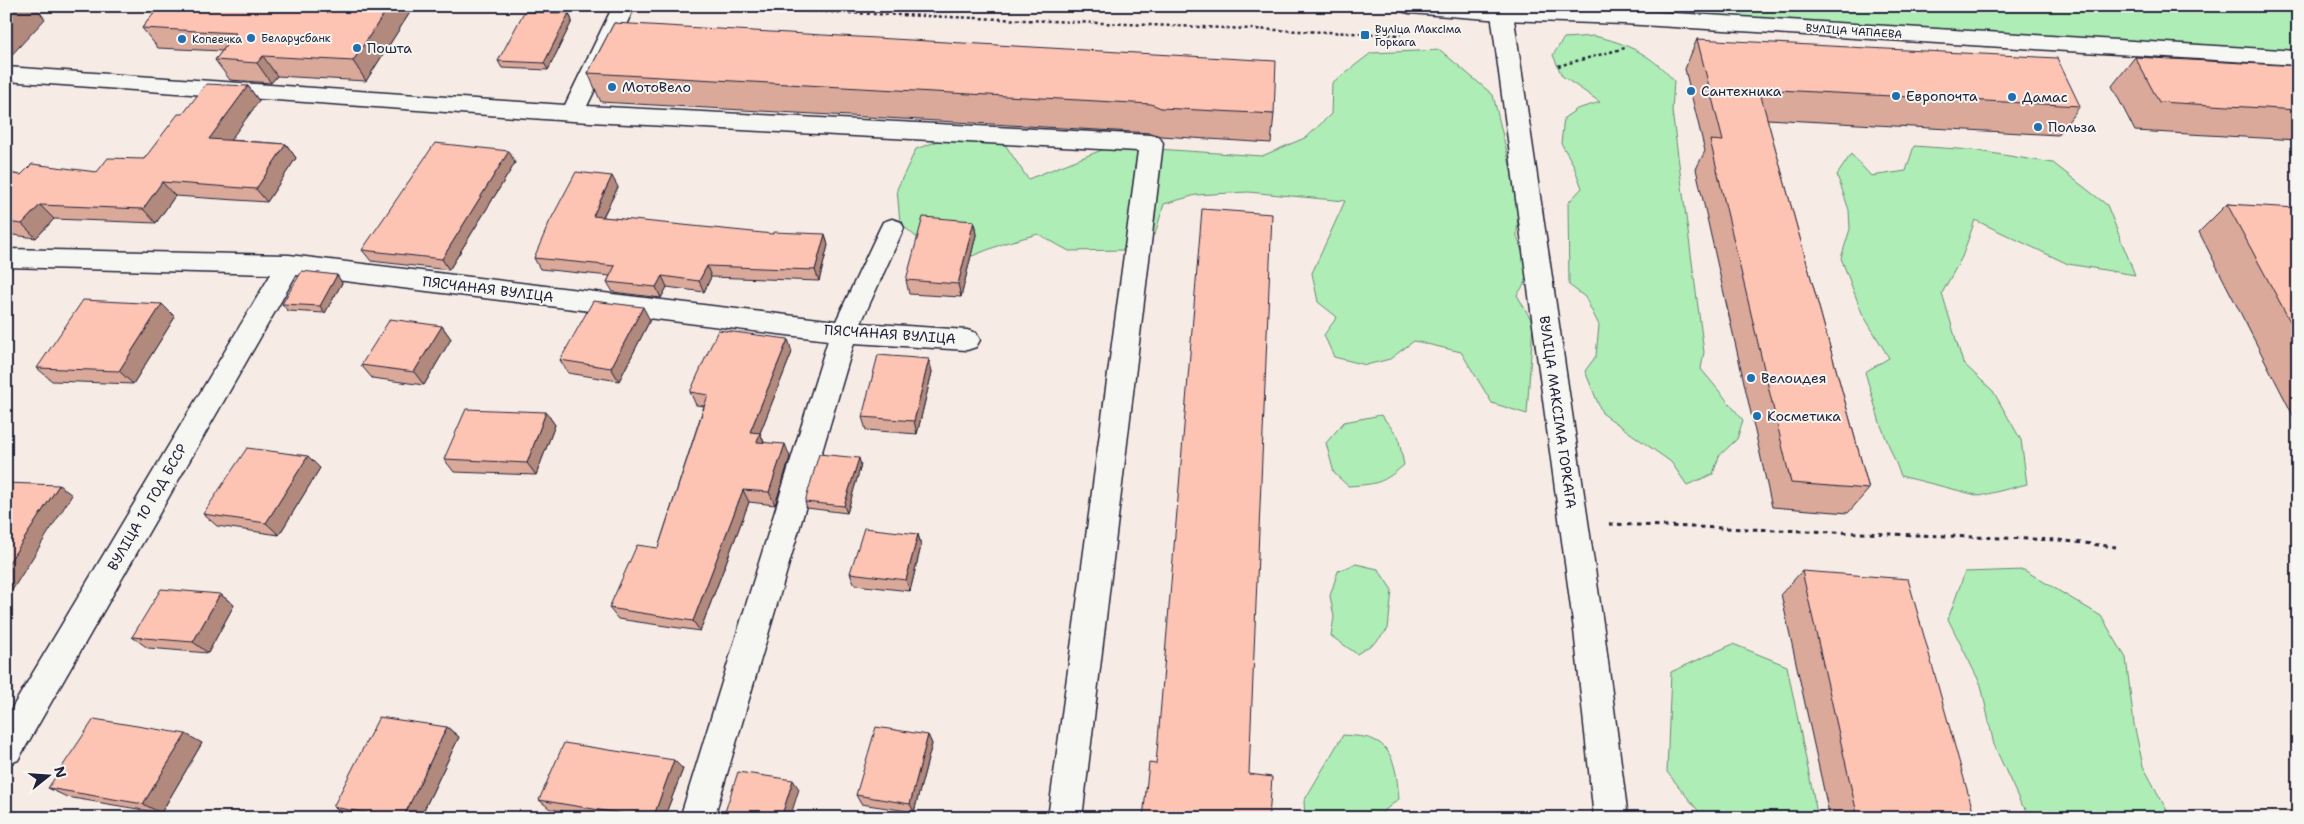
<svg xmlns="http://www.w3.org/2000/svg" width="2304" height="824" font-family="'Shantell Sans',sans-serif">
<rect width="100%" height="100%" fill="#f7ece5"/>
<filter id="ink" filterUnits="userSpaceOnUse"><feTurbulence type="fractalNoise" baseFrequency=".02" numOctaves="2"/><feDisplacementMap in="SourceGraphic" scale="10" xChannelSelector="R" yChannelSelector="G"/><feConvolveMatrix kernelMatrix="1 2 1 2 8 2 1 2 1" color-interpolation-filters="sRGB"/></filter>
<g filter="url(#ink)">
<path fill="#aeedb5" stroke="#688878" d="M1661 6H2257L2298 8V51L1663 17Z
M1594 36C1627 43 1652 55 1674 81L1672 111 1704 352 1701 369 1743 420 1737 439 1719 456 1713 474 1687 485 1671 462 1602 413 1585 371 1596 356 1599 325 1585 297 1569 285 1568 203 1582 188 1573 164 1561 143 1564 118 1577 109 1600 102 1562 76 1553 55 1564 38Z
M1440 50 1493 95 1518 198 1517 236 1530 276 1517 295 1533 323 1527 414 1492 403 1461 352 1414 341 1390 359 1366 365 1334 357 1324 335 1337 317 1318 302 1312 273 1345 201 1248 192 1196 195 1164 204 1155 234 1124 250 1069 251 1038 234 1005 243 972 256 932 251 900 223 897 189 916 149 955 135 1004 143 1028 179 1112 146 1262 156 1307 137 1331 114 1332 83 1371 53Z
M1914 146 1972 150 2053 163 2107 205 2135 275 2068 264 1975 220 1962 257 1942 293 1963 363 1993 391 2021 440 2027 484 1980 496 1901 476 1880 423 1865 372 1889 358 1862 313 1841 258 1850 229 1849 210 1837 175 1851 154 1871 176 1906 171Z
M1381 415 1398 436 1404 465C1382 484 1377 484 1348 486L1334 473 1326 443 1344 422Z
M1356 564 1378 569 1392 590 1388 629 1376 642 1357 654 1331 636 1334 617 1330 596 1338 571Z
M2024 570 2101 616 2126 658 2134 724 2143 766 2171 818H2035L2021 804 1994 745 1981 685 1948 619 1965 572Z
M1733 644 1787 666 1818 818H1704L1667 772 1671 672Z
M1343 735C1353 736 1366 736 1374 740 1396 749 1397 779 1399 799L1375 818H1305L1304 801Z"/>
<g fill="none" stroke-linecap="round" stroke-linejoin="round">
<g stroke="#22223b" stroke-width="3">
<path id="minor" d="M613 6H635L587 106 1151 135 1159 137 1163 143 1082 818H1048L1138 151 572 121 6 81V67L565 105Z
M1490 6H1512L1604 630 1628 818H1594L1574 630Z
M892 219 901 222 904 228 861 323 967 330 976 333 980 340 976 347 967 350 854 343 714 818H680L828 340 296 275 18 760 6 765V718L271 274 6 267V249L289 255 836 321 880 228 883 222Z"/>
</g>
<g stroke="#22223b" stroke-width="3">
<path id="major" d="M1398 6H1505L1624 10 2298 51V65L1624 24 1501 20 1409 13 1401 11Z"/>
</g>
<path stroke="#22223b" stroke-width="2.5" stroke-dasharray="3 3" stroke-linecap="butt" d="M675 6 1401 35
M1558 66 1625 48"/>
<path stroke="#22223b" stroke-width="3" stroke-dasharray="4.5 4.5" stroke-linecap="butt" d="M1609 524 2058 540 2116 547"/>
<use href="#minor" fill="#f6f6f2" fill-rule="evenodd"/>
<use href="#major" fill="#f6f6f2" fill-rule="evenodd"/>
</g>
<path fill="#daa99a" stroke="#22223b" d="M160 6H404L409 14 366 81 277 76 271 83 230 80 215 60 222 51 158 48 142 28Z
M569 13 572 21 548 70 502 68 498 61Z
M614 23 1274 114 1271 143 1161 136 1151 133 601 102 588 73Z
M1697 39 2080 106 2058 135 1767 119 1869 489 1848 513 1772 507 1696 169 1705 151 1685 69Z
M2135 57 2298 66V140L2135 131 2112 86Z
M248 86 259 101 230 140 286 144 296 158 267 202 175 196 156 223 54 219 36 238 6 234V173L21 175 97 172 144 159 183 114Z
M515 163 449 270 371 261 362 250Z
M618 187 603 217 828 245 819 281 711 277 704 292 667 287 661 298 613 292 607 282 610 276 540 269 534 258Z
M2227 204 2298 210V425L2199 232Z
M974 221 976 235 961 297 909 294 906 280Z
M337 275 342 283 325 313 288 311 282 304Z
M162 304 175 317 133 384 52 381 37 368Z
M650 320 619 381 568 373 560 360Z
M442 326 451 339 424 385 372 378 361 365Z
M792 352 760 433 764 442 790 457 775 505 749 502 700 631 618 619 609 608 658 548 704 406 696 405 690 392Z
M929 359 932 372 917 434 866 430 862 417Z
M546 412 555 425 536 475 454 472 444 459Z
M861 465 847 513 807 508 805 502Z
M320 468 279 535 217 526 203 514Z
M918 534 921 546 910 591 855 585 850 573Z
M1802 571 1975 818H1830L1781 594Z
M220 594 234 605 208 653 148 648 132 637Z
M447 727 459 737 420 818H359L347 816 333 807Z
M928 735 932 744 914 812 861 804 856 795Z
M202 743 161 813 67 797 48 788Z
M683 769 664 818H604L550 809 539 800Z"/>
<path fill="#b1897d" stroke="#22223b" d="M6 6H35L45 19 7 60 6 59Z
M389 6H404L409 14 366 81 353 61Z
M569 13 572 21 548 70 544 63Z
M263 56 277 76 271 83 257 63Z
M248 86 259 101 221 153 209 139Z
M286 144 296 158 267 202 256 189Z
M509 151 515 163 449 270 442 259Z
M612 176 618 187 598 226 593 216Z
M162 182 175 196 156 223 143 209Z
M40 205 54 219 36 238 22 224Z
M974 221 976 235 961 297 958 284Z
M825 234 828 245 819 281 815 270Z
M707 266 711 277 704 292 699 281Z
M337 275 342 283 325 313 320 306Z
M662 276 667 287 661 298 656 287Z
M162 304 175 317 133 384 119 371Z
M643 307 650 320 619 381 611 368Z
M442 326 451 339 424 385 414 372Z
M788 339 792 352 760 433 765 445H755L750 432Z
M929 359 932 372 917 434 914 421Z
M546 412 555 425 536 475 527 463Z
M785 444 790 457 775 505 769 492Z
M308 456 320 468 279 535 266 523Z
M859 458 861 465 847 513 844 506Z
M59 485 72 495 6 600V567Z
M743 490 749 502 700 631 693 621Z
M918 534 921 546 910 591 906 580Z
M220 594 234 605 208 653 193 642Z
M447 727 459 737 420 818H403Z
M186 734 202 743 161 813 143 804Z
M928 735 932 744 914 812 910 804Z
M674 760 683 769 664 818H653Z
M793 780 799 789 790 818H781Z"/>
<path fill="#fdc4b3" stroke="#22223b" d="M160 6H389L353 61 263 56 257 63 215 60 236 33 142 28Z
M524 12 569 13 544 63 498 61Z
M614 23 1276 61 1274 114 1161 108 1151 104 588 73Z
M1697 39 2057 58 2080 106 1759 89 1869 489 1791 483 1710 140 1723 141Z
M2135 57 2298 66V110L2159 102Z
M206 84 248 86 209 139 286 144 256 189 162 182 143 209 40 205 22 224 6 222V173L21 175 32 164 97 172 108 158 144 159 178 114H183Z
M435 143 509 151 442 259 362 250Z
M576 172 612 176 593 216 773 234V232L825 234 815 270 707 266 699 281 662 276 656 287 607 282 615 266 534 258 549 223Z
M2227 204 2297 208 2298 210V336Z
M1202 209 1272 214 1249 774 1272 777 1269 818H1143L1149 763 1156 764Z
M923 217 974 221 958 284 906 280Z
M302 271 337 275 320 306 282 304Z
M83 300 162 304 119 371 37 368Z
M593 301 643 307 611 368 560 360Z
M390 319 442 326 414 372 361 365Z
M718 330 788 339 750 432 760 433 757 442 785 444 769 492 743 490 693 621 609 608 637 545 658 548 708 395 690 392Z
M878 355 929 359 914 421 862 417Z
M466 409 546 412 527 463 444 459Z
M247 448 308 456 266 523 203 514Z
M819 454 859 458 844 506 805 502Z
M6 483 59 485 6 567Z
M864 528 918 534 906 580 850 573Z
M1802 571 1908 579 1975 818H1858Z
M161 589 220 594 193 642 132 637Z
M379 717 447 727 403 818H395L333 807Z
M94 719 186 734 143 804 48 788Z
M876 727 928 735 910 804 856 795Z
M564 743 674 760 653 818H648L539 800Z
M738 772 793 780 781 818H723Z"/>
</g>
<g fill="#1f6fb2" stroke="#f6f6f2" stroke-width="2">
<rect x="1360" y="30" width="10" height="10" rx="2.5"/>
<circle cx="251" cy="38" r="5"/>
<circle cx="182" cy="39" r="5"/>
<circle cx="357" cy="48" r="5"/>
<circle cx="612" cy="87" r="5"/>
<circle cx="1691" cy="91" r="5"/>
<circle cx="1896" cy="96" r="5"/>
<circle cx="2012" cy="97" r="5"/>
<circle cx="2038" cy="127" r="5"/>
<circle cx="1751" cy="378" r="5"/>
<circle cx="1757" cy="416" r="5"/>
</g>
<g text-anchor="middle" stroke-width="4" stroke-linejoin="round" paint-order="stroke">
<g font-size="11" fill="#22223b" stroke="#f6f6f2" text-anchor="start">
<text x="1375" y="33">Вуліца Максіма<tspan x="1375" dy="13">Горкага</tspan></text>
<text x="261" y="42">Беларусбанк</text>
<text x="192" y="43">Копеечка</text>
</g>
<g font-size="11" fill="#22223b" stroke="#f6f6f2">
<text transform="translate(1854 31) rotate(4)" y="4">ВУЛІЦА ЧАПАЕВА</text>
</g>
<g font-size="14" fill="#22223b" stroke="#f6f6f2" text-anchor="start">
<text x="367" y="53">Пошта</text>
<text x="622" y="92">МотоВело</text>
<text x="1701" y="96">Сантехника</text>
<text x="1906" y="101">Европочта</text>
<text x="2022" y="102">Дамас</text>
<text x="2048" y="132">Польза</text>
<text x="1761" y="383">Велоидея</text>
<text x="1767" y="421">Косметика</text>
</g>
<g font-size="14" fill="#22223b" stroke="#f6f6f2">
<text transform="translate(488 289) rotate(7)" y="5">ПЯСЧАНАЯ ВУЛІЦА</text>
<text transform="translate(890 334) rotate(4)" y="5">ПЯСЧАНАЯ ВУЛІЦА</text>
<text transform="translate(1558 412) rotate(82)" y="5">ВУЛІЦА МАКСІМА ГОРКАГА</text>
<text transform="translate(147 507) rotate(-60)" y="5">ВУЛІЦА 10 ГОД БССР</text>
</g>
</g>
<rect width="2304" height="824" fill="none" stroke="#f6f6f2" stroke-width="25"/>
<rect x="12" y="12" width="2279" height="799" fill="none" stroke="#22223b" stroke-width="2" filter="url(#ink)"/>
<g transform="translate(48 776) rotate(73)" stroke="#f6f6f2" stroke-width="4" paint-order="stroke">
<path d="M0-4L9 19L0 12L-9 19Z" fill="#22223b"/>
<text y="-8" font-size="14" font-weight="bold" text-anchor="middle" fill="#22223b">N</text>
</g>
</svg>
